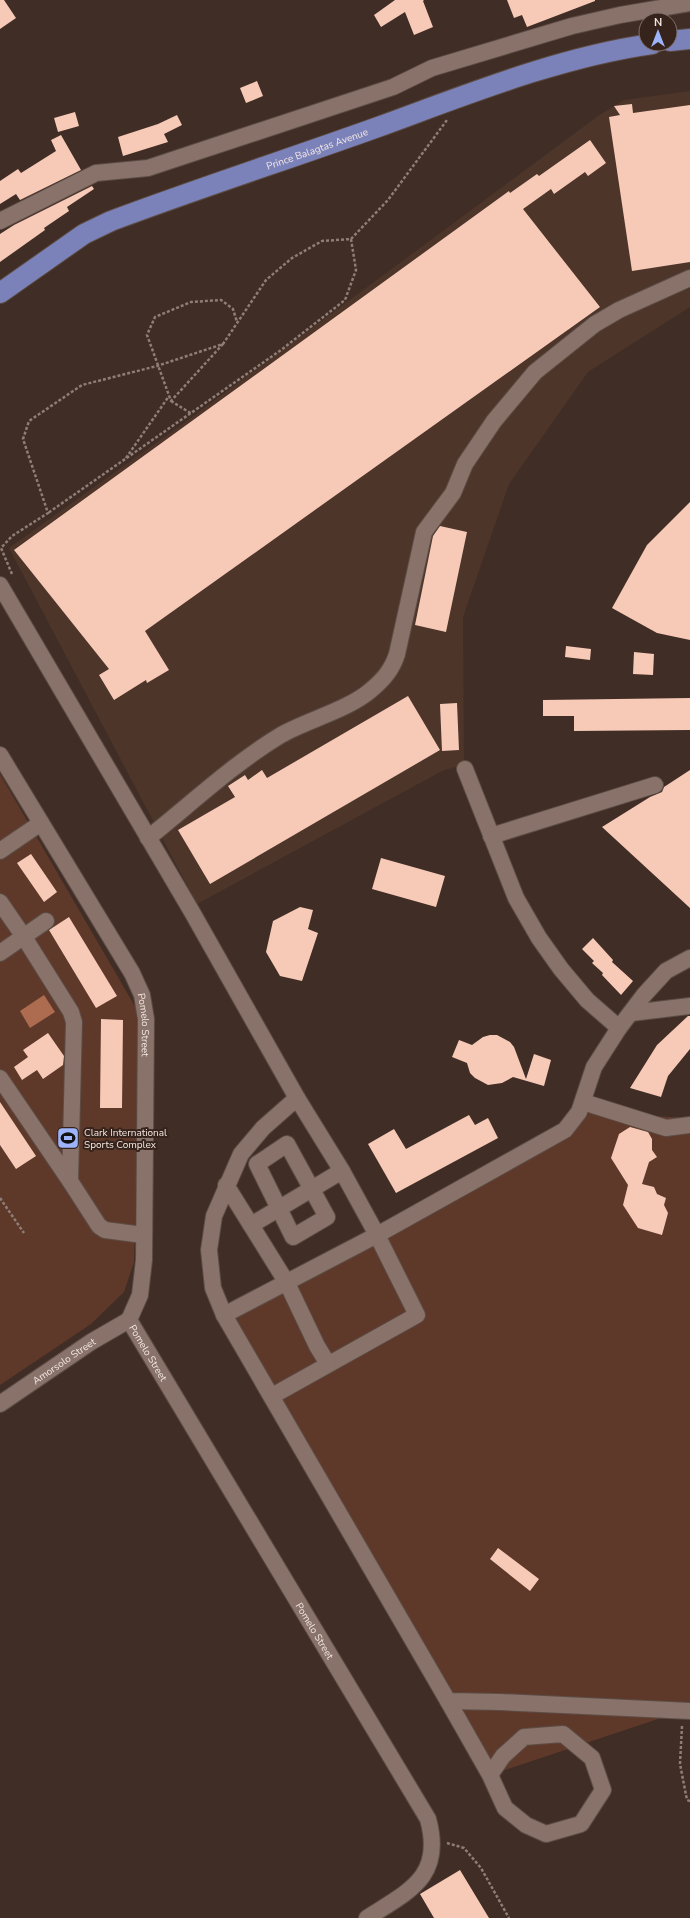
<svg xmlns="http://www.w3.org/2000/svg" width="690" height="1918" font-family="'Nunito Sans',sans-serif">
<rect width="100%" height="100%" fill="#402d25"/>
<path fill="#4d352a" d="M690 91V307L588 372 509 484 463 617 464 765 444 770 197 904 9 548 188 420 598 116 624 100Z"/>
<path fill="#5e392a" d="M0 774 140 1015 134 1262 124 1292 91 1324 0 1385Z
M579 1112 690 1118V1711H682L490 1775 224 1315Z"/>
<path fill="#ad6b4f" d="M44 995 55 1012 30 1028 20 1011Z"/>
<path fill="#f7cab8" d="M0 0H4L16 18 0 29Z
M395 0H424L423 1 433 27 414 35 405 12 381 27 374 15Z
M507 0H595V1L527 27 522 15 514 18Z
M257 81 263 96 246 103 240 88Z
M632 104 633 113 690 105V262L632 271 609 117 620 115 614 106Z
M75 112 79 126 58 132 54 118Z
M177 115 182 125 164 134 168 142 123 156 118 137 158 124Z
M61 135 81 170 20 200 16 194 0 204V181L18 169 21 173 56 151 51 140Z
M590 140 606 163 588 176 585 172 554 194 551 189 523 209 600 307 145 631 169 670 147 683 146 680 114 700 99 675 109 669 14 550 509 191 510 193 537 174 539 176Z
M92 186 94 189 67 207 69 211 44 228 45 230 0 262V234L14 225Z
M690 502V640L657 633 612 608 647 545Z
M440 526 467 532 446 632 415 625 433 536Z
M566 646 591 649 590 660 565 657Z
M634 652 654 654 653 675 633 674Z
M408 696 440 750 210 884 178 830 235 797 228 786 245 775 248 780 262 770 267 778Z
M690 698V730L574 731V716H543V700Z
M457 703 459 750 442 751 440 704Z
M690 770V908L602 827 650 797 662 792 664 787Z
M31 854 57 892 44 902 17 863Z
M381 858 445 876 436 907 372 889Z
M300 907 313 910 308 929 318 933 302 981 280 976 266 952 273 921Z
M69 917 117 996 96 1008 49 930Z
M593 938 613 960 612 962 633 981 621 995 602 975 603 973 592 963 594 961 582 949Z
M688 1016H690V1049L668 1076 661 1097 630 1088 657 1045Z
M101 1019 123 1020 122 1108H100Z
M48 1033 64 1056 63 1065 43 1079 37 1070 22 1080 14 1067 28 1057 23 1050Z
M490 1035H497L510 1042 514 1047 526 1079 534 1054 551 1060 544 1086 513 1077 502 1083 488 1085 475 1078 470 1073 467 1063 452 1057 459 1040 472 1045 483 1037Z
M0 1102 36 1156 16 1169 0 1145Z
M469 1115 475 1125 488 1118 498 1138 396 1193 368 1144 394 1129 406 1149Z
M630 1127 648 1132 652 1139V1150L657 1157 649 1162 642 1184 654 1187 657 1194 666 1198 664 1205 668 1213 662 1235 638 1228 623 1205 628 1185 611 1158 619 1134Z
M498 1548 539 1579 530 1591 490 1559Z
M460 1870 489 1918H434L420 1894Z"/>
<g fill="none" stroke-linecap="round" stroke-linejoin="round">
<g stroke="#5c4c45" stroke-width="18">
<g id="minor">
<path d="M0 221 96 173 148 168 393 87 432 68 572 26 620 15 690 3"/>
<path d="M0 585 192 912 297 1098 342 1171 377 1235 417 1315 272 1396"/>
<path id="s1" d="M0 755 132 973 142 995 146 1019 144 1260 140 1295 129 1320"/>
<path d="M465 769 516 898 539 938 561 969 587 1000 619 1028 594 1067 579 1112 565 1130 377 1235 224 1315 448 1701 500 1702 690 1711"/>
<path d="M491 836 655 785"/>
<path d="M148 838C192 803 233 764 281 735 307 720 348 710 371 690 383 680 392 670 397 654L424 532 453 493 465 464 494 421 535 372 595 324 619 310 690 278"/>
<path d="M0 851 41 823"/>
<path d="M0 902 24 937 71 1012 74 1022 70 1181"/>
<path d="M0 953 46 921"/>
<path d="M631 1013 690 1006"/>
<path d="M619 1028 644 995 666 971 690 958"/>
<path d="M0 1078 70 1181 99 1226 105 1230 143 1235"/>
<path d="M583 1102 666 1128 690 1125"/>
<path d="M287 1144 327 1217 293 1237 257 1164Z"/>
<path d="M226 1185 287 1283 317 1346 328 1364"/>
<path d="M251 1225 342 1171"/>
<path d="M224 1315 213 1288 209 1250 214 1216 241 1154 263 1128 297 1098"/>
<path id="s2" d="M129 1320 428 1819C444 1877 409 1891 367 1918"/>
<path id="s3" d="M0 1404 91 1342 129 1320"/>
<path d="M448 1701 490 1775 505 1808 526 1825 546 1834 581 1824 603 1790 592 1758 563 1734 524 1737 503 1756 490 1775"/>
</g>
</g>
<g stroke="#5c4c45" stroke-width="22">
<g id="major">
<path d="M670 41 690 39"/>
<path id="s4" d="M0 293 84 234 111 221C199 188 289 159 378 127 466 95 559 57 652 44"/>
</g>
</g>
<path stroke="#8f7e77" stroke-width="2.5" stroke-dasharray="3 2" stroke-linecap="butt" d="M351 239 388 200 447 120
M223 344 171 401 147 335 155 317 191 302 221 300 233 309 237 322
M171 401 192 414
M126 458 169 396
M12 574 1 548 12 536 48 513 23 439 29 421 82 385 157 366 223 344 266 280 292 258 322 241 351 239 356 270 345 300 281 350 48 513
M0 1198 24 1233
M682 1726 680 1764 687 1800 690 1801
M447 1843 464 1848 481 1868 509 1918"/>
<use href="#minor" stroke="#887269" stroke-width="16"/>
<use href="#major" stroke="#7b82ba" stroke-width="20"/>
</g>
<defs>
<g id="stadium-square" transform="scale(1.15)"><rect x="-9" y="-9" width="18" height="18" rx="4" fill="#9db4fd" stroke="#35231c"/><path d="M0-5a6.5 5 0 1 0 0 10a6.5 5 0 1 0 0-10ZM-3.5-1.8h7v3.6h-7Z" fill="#111"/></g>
</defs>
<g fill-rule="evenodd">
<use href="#stadium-square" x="68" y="1138"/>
</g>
<g text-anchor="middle" stroke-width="4" stroke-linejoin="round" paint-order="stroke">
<g font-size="10" fill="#f4e7e2" stroke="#35231c">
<text dy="4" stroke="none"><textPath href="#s4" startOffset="351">Prince Balagtas Avenue</textPath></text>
<text dy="4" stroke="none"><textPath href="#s1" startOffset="309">Pomelo Street</textPath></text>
<text dy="4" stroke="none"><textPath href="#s2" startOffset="38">Pomelo Street</textPath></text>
<text dy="4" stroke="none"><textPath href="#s3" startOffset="77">Amorsolo Street</textPath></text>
<text dy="4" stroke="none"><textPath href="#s2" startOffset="362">Pomelo Street</textPath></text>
</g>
<g font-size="10" fill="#f4e7e2" stroke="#35231c" text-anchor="start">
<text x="84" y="1136">Clark International<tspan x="84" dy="12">Sports Complex</tspan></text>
</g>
</g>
<g transform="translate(658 32)"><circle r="19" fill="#35231c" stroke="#81716b"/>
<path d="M0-3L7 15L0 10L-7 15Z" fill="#9db4fd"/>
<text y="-6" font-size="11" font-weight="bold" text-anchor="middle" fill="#f4e7e2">N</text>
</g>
</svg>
